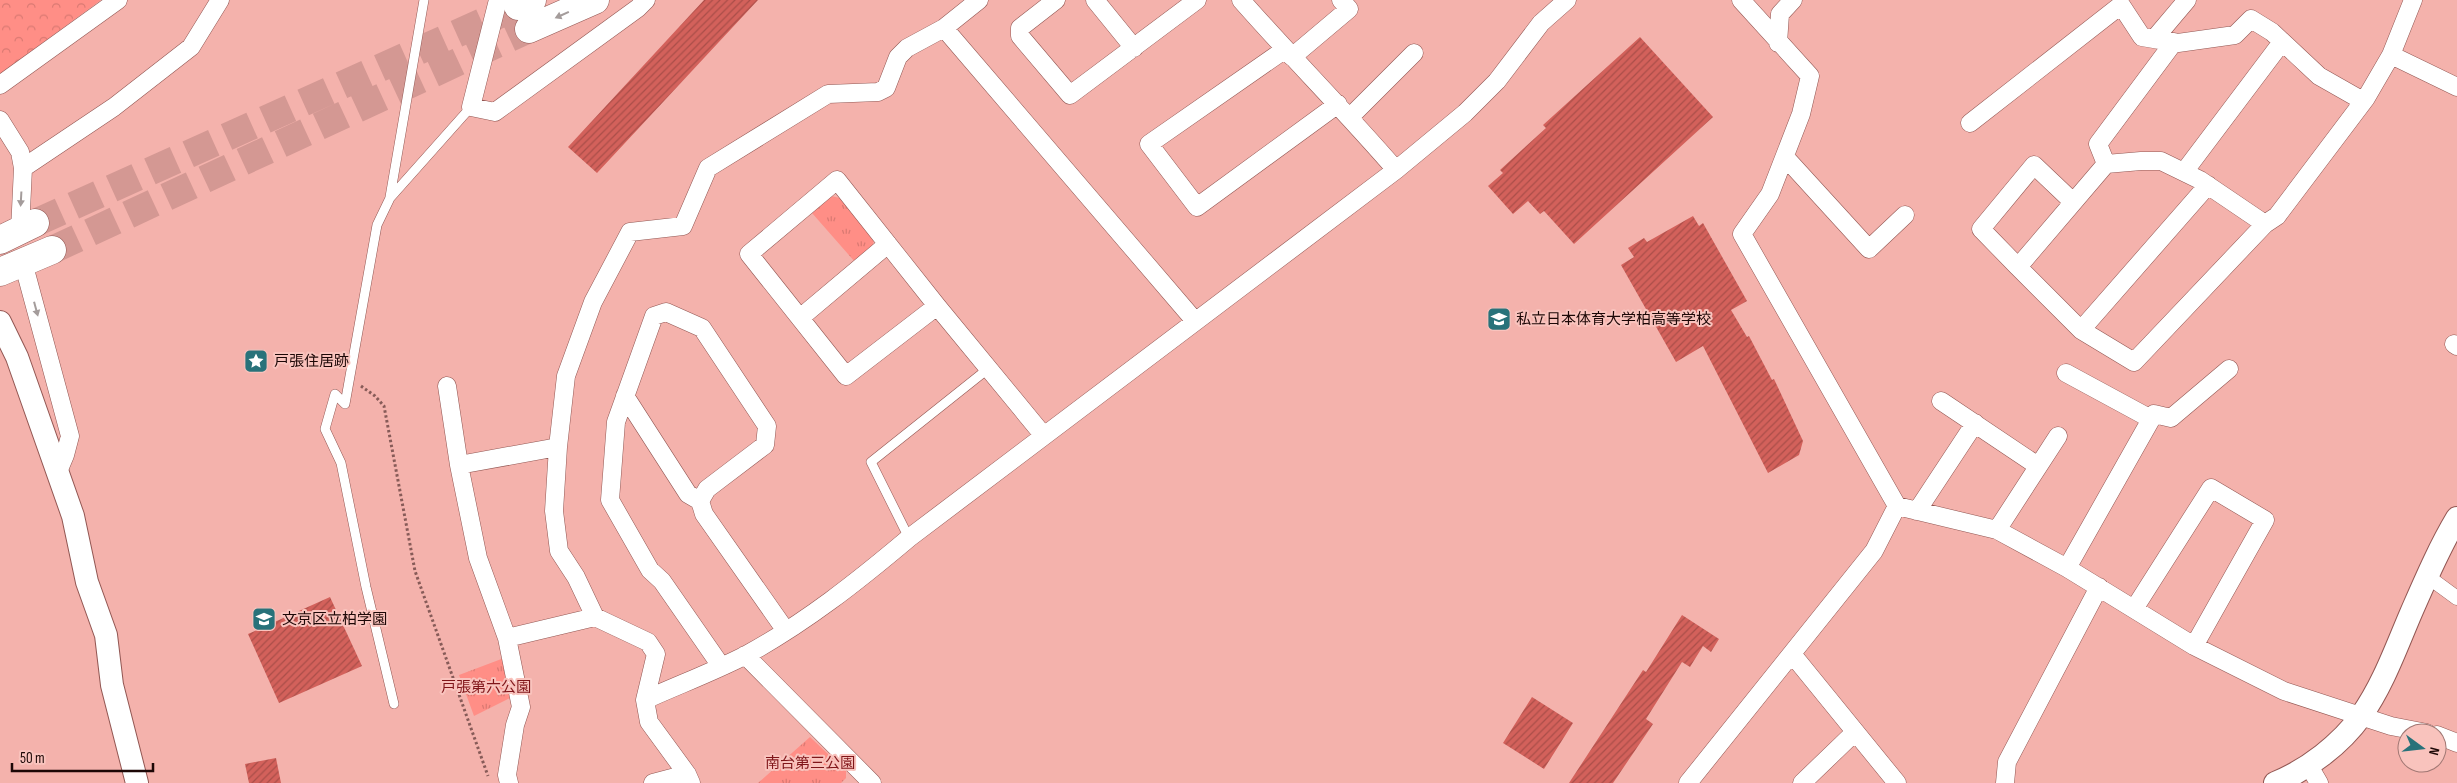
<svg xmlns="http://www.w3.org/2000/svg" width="2457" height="783" font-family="'Sofia Sans Condensed','Noto Sans JP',sans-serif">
<defs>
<pattern id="grass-tufts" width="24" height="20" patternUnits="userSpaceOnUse" patternTransform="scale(1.25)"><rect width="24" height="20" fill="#ff8e86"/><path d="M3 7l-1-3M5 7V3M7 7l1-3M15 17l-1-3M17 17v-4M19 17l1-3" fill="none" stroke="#da7972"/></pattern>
<pattern id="forest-crowns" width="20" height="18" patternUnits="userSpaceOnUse" patternTransform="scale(1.25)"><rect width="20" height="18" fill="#ff8e86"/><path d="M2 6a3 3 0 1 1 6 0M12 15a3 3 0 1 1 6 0" fill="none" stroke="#da7972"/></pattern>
<pattern id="building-hatch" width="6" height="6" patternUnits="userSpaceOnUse" patternTransform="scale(1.25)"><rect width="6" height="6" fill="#d3615b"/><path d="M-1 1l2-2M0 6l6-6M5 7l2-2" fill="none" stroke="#aa4e49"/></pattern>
</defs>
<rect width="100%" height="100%" fill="#f4b2ac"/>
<path fill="url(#grass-tufts)" d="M831 196 840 198 874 240 872 248 855 262 812 213Z
M504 658 512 697 474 716 459 675Z
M810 737 846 771V778L841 783H758Z"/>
<path fill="url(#forest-crowns)" d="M0 0H101L0 74Z"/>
<path fill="url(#building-hatch)" d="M704 0H758L597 173 568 147Z
M1640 37 1713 117 1574 244 1544 211 1540 214 1528 201 1513 214 1488 186 1503 173 1500 170 1546 128 1543 125Z
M1693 216 1699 226 1703 223 1747 301 1731 310 1747 337 1749 336 1772 380 1774 379 1803 441 1799 455 1768 473 1703 346 1676 362 1621 265 1634 257 1628 248 1644 238 1647 242Z
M330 597 362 666 279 703 248 634Z
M1682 615 1719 639 1711 652 1703 646 1690 667 1682 662 1646 719 1653 724 1613 783H1569L1643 670 1646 672Z
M1532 697 1573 723 1544 769 1503 743Z
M276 758 281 783H249L245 764Z"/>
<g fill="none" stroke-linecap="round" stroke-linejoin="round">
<path stroke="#d49893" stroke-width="28" stroke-dasharray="28 14" stroke-linecap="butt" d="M35 223 518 6
M52 250 529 29"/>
<g stroke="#925753" stroke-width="10">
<path id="service" d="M390 197 424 0
M909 538 871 462 989 368
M394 704 366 587 341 463 325 429 335 394 345 404 377 225 390 198 471 107"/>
</g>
<g stroke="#925753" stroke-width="15">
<path id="pedestrian" d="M2427 576 2457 598"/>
</g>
<g stroke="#925753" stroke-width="19">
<path id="minor" d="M498 0 471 107 495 112 638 8 646 0
M1056 0 1020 28V36L1070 95 1197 0
M1095 0 1134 48
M1241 0C1292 58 1346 112 1396 170
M1741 0 1810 76 1801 114 1770 194 1742 234 1897 506 1997 530 2067 568 2194 646 2284 691 2391 726 2427 733
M944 28 1195 321
M2154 39 2187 0
M1778 43 1780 14 1793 0
M1284 50 1149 144 1197 207 1338 104
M2391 55 2457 87
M1292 57 1349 9 1341 0
M0 85 118 0
M1350 117 1414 53
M0 120 20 152 23 168 20 231
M1970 123 2121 5 2142 37 2178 43 2235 35 2251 19 2272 32 2319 76 2363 101
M1785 157 1869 249 1905 215
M2106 164 2098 144 2174 42
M23 168 114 107 191 47 220 0
M2184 172 2282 42
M2208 185 2081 330 2134 362 2265 224
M2073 202 2034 165 1981 229 2018 267 2106 164 2141 161H2161L2200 180 2265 224 2277 216 2366 98 2391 55 2413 0
M23 262 70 436 65 455 57 474
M2018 267 2081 330
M937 306 846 376 749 254 837 180 937 306 1044 436
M800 318 888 244
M2454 344 2457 346
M2066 373 2151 419
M447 386 459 465 478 558 507 638 521 707 515 725 507 775 509 783
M625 396 688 494 700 501
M1941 401 2038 466
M459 465 558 447
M1917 511 1975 423
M1997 530 2058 436
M2067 568 2154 414 2171 418 2229 369
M2134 609 2211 488 2265 520 2194 646
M595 617 576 577 559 551 554 511 558 447 566 376 593 302 630 232 683 226 708 168 828 94 878 92 886 88 898 57 907 48 944 28 979 0
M507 638 595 617 648 642 656 654 645 700C678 685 713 672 746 655 805 623 858 581 909 538L1396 170 1465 113 1497 81 1541 23 1567 0
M1792 654 1897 783
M745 655 872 783
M721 666 662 581 650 570 610 500 616 422 654 316 666 312 702 328 767 426 765 445 707 489 700 501 704 514 786 631
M645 700 649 722 687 774 691 783
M2437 735 2457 743
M2309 766 2319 783
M653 783 687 774
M1688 783 1874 551 1897 506
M1802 783 1855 732
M2005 783 2007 762 2099 587"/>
</g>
<g stroke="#925753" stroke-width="24">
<path id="tertiary" d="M0 322 17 357 73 516 87 582 106 635 112 685 137 783
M2275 783C2307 770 2341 744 2361 716 2383 685 2396 648 2411 613 2425 581 2439 548 2457 518"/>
</g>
<g stroke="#925753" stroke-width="29">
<path id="trunk" d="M518 6 532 0
M529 29 595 0
M0 240 35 223
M0 272 52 250"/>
</g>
<path stroke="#875b58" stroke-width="3" stroke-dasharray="2.5 2.5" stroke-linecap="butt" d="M361 386 375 396 384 406 415 571 488 776"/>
<use href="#service" stroke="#fff" stroke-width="9"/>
<use href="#pedestrian" stroke="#fff" stroke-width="14"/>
<use href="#minor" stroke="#fff" stroke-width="18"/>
<use href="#tertiary" stroke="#fff" stroke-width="22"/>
<use href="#trunk" stroke="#fff" stroke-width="28"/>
</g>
<defs><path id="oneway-solid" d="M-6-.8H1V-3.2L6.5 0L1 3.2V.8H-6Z" transform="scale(1.25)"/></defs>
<g fill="#a49c9b">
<use href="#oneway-solid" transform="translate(562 15) rotate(156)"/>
<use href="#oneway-solid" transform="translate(21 199) rotate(93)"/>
<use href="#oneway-solid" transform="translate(36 309) rotate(75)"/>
</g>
<defs>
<g id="school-square" transform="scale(1.25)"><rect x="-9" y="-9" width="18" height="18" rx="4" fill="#28727a" stroke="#f9c3bd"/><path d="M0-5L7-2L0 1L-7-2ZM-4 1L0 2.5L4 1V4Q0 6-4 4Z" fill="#fff"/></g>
<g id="sight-square" transform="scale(1.25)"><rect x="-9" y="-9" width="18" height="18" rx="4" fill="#28727a" stroke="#f9c3bd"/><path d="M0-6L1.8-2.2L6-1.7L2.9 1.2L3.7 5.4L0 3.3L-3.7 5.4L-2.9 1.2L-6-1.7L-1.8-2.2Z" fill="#fff"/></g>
</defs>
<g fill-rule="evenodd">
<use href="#school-square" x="1499" y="319"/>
<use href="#sight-square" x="256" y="361"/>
<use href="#school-square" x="264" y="619"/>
</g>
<g text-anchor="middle" stroke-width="4" stroke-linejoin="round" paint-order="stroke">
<g font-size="15" fill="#1c0706" stroke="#f9c3bd" text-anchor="start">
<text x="1516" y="324">私立日本体育大学柏高等学校</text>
<text x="274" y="366">戸張住居跡</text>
<text x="282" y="624">文京区立柏学園</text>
</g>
<g font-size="15" fill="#80161a" stroke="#f9c3bd">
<text x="486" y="692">戸張第六公園</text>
<text x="810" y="768">南台第三公園</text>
</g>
</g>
<g transform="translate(2422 748) rotate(105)"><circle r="24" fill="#f9c3bd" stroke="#a17874"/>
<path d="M0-4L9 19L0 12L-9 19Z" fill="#28727a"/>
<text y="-8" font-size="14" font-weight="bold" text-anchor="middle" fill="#1c0706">N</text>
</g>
<path d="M12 763v8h141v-8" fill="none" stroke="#1c0706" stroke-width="2.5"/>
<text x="20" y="763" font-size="15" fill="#1c0706" stroke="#f9c3bd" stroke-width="4" paint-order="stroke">50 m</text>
</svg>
